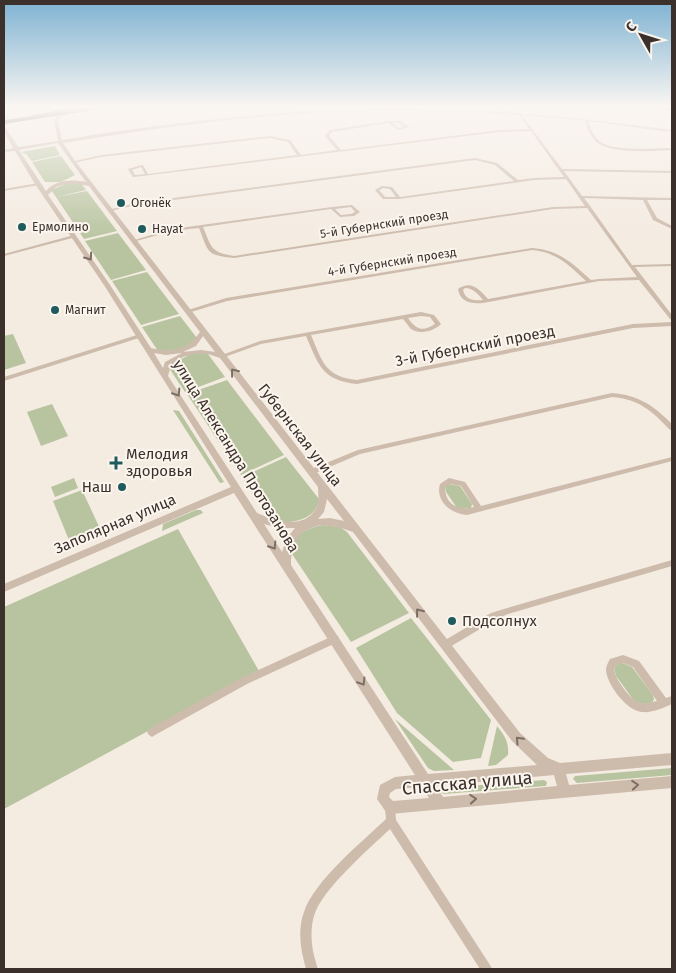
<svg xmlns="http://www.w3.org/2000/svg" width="676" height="973" font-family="'Fira Sans',sans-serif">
<rect width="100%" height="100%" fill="#f4ebe1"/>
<path fill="#b8c4a0" d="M55 146 60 155 32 161 26 154 21 152Z
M61 156 75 175 61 182H45L32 162Z
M68 183H81L86 190 56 197 51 190Z
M87 191 117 231 84 239 56 197Z
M118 233 146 270 111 280 85 241Z
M147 272 179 314 141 325 112 281Z
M180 316 197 338C189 351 171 351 158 351L142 327Z
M13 334 26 363 4 370V336Z
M191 354H208L225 377 185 392 169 368 172 364Z
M227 380 284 455 241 475 187 394Z
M52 404 68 436 41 446 27 412Z
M173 410 179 411 224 482 220 483Z
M286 457 319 499C316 522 288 524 271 521L242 477Z
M74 478 78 488 55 497 51 487Z
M448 484 460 486 472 504 471 508H457L446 492 445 486Z
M82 490 102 533 71 545 53 501Z
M196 510H201L203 513 162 531 163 524Z
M323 525 340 527 347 532 409 613 351 642 290 551C295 534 306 528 323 525Z
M178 529 259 671 4 809V607Z
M411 618 491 720 481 758 453 762 397 713 356 648Z
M620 662 632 667 653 695 654 699 651 705 635 702 616 676 614 667Z
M395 719 454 770 434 771 428 768Z
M497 726C505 736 509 742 508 755L496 765 488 766Z
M672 768V775L577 783 573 779 575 776Z
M544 780 547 782 546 786 444 794 442 793 444 788Z"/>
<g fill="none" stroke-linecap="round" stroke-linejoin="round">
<path stroke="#7fb0b2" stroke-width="1" d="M665 115 670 110"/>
<path fill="#cdbbac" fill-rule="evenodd" d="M46 106H50L53 112H51Z
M520 113 562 169 672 171V173L564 171 582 196 672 198V200H647L657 218 672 226V229L653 220 643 200 584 198 590 206 632 265 672 264V266L635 267 672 315V320L670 319 639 280 599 281 483 303C471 304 460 302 458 289 471 280 479 289 488 299L586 281C569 265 556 252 532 250L227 301 188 313 185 311 226 298 532 248C559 250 572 263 591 280L599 279 637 277 587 208 553 209 234 258C206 255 209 253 199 228L172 231 133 242 131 241 172 229 332 207 352 205 360 212 354 216 340 217 331 209 203 227C212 248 210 252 234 256L553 207 585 206 566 179 534 180 399 199H383L375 190 382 186 392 187 400 197 514 181 495 165 475 160 136 205 110 211 108 210 136 203 475 158 497 163 518 180 534 178 564 177 531 131 499 132 134 177H133L128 169 142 165H143L148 174 297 155 288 142 270 138 101 157 73 163 71 162 101 155 270 136 290 140 301 155 337 150 325 136 330 130 389 121H401L409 127 398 130 388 123 332 132 329 136 341 150 499 130 529 129 518 114ZM392 123H399L404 127 399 128ZM141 167 145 174 135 175 132 170ZM383 188 390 189 396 197H385L379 190ZM351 207 355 212 351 214 341 215 335 209ZM465 288C473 288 478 294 483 300 474 301 465 300 463 290Z
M585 119 588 120C590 127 593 136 599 141 612 152 655 148 672 148V150C654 151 613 154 598 143 591 138 586 127 585 119Z
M38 183H39V185L4 191V189Z
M74 235H76V237L4 256V254Z
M421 312 434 315 441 324C434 331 420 335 411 329 408 326 406 322 403 319L311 335C322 361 325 377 357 380L633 324 672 322V326L633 328 357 384C322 380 319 366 306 336L261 344 222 358 219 356 260 341ZM421 316 430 317 435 324C423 332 416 330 408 318Z
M140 334 143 336 142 337 4 381V377Z
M612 393C639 395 654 406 672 424V430H670C652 411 639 399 612 397L360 454 313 474H309L308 472 309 470 358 450Z
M672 457V461L467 515C451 514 435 501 440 484L449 478 465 482 481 506ZM450 484 461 486 474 507C459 511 445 505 445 487Z
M672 560V566L508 614 497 619 448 648 445 649 442 648 441 645 442 642 491 613 504 609Z
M335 635 338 636 339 639 338 642 247 684 155 735 152 737 149 735 147 732 149 729 241 678Z
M623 655 639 661 666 698 672 696V704C663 708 652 713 642 712 627 711 607 685 606 670 606 666 608 663 610 659ZM623 663 633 667 657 701C652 702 646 704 641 703 632 702 617 681 615 673 614 668 614 669 616 665Z
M390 803 394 804 395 808 396 820 490 965 492 969H480L390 829C370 848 321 890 314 916 309 933 312 952 318 969H306C301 951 297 931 304 912 314 881 362 842 386 819L385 808 386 804Z"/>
<path fill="#cdbbac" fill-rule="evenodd" d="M373 108C473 108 572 116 672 130V132C643 129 615 124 586 121 530 115 473 112 416 111 297 109 180 124 63 143L75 161 520 733 548 758 560 763 672 753V765L566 774 569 785 672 776V788L390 814 386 812 377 799 380 785 395 777 415 775 234 493 4 592V584L231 487 104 285 35 184 15 151 4 152V150L13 148 4 132V128H6L18 147 58 141 54 120 58 115 72 111 73 113 60 117 58 120 62 140C165 123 268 112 373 108ZM58 143 86 182C72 179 55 180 46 191L19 150ZM66 184H79L89 186 200 332C188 350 171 353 151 348L110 285 48 195 56 187ZM203 336 215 352 201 350 183 352 196 346ZM154 353 166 355 182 353 165 362 163 368ZM194 354H208L220 358 318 487C318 494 320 503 315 510 303 530 273 520 257 513L168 376 171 365 183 357ZM327 499 344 521 330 518 318 519 324 512ZM264 524 279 528H295L287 538 282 552ZM321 525 338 527 353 532 512 741 537 765 428 774 291 565C291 543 297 530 321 525ZM554 775 557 786 443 797 436 786ZM422 787 429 798 393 801 389 797 390 793 396 789Z"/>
<path fill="#7d675c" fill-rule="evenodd" d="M78 106H90L32 118 29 116Z"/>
<path fill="#6c584f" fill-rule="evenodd" d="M104 106H118L4 124V120Z
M653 106 672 107V111Z"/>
</g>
<defs><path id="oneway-chevron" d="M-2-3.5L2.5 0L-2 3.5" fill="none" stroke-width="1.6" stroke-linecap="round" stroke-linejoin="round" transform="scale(1.25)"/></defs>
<g stroke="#7d6f65">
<use href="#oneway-chevron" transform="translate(89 257) rotate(55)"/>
<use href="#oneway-chevron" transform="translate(234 372) rotate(-128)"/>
<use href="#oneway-chevron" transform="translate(177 393) rotate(57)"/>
<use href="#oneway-chevron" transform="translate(273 546) rotate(57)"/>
<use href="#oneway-chevron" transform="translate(419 612) rotate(-128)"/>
<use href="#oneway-chevron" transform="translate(362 682) rotate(58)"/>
<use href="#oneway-chevron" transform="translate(519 740) rotate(-133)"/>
<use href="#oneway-chevron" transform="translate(635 785) rotate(-5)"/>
<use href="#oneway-chevron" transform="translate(473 799) rotate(-5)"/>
</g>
<linearGradient id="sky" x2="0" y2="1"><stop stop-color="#7eb2d2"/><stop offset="0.44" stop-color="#faf6f2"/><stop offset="1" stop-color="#faf6f2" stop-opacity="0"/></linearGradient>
<rect width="676" height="242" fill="url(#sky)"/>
<g fill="#1f5a5e" stroke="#fbf5ee" stroke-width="2">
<circle cx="121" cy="203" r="5"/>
<circle cx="22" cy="227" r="5"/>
<circle cx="142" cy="229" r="5"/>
<circle cx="55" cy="310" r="5"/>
<path d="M113.5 455.5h5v5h5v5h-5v5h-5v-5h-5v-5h5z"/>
<circle cx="122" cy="487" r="5"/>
<circle cx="452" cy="621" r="5"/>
</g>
<g text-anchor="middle" stroke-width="4" stroke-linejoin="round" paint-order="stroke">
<g font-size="12" fill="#3b302b" stroke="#fbf5ee" text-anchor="start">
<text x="131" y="207">Огонёк</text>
<text x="32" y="231">Ермолино</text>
<text x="152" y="233">Hayat</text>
<text x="65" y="314">Магнит</text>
</g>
<g font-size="12" fill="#3b302b" stroke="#fbf5ee">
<text transform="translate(384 224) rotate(-9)" y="4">5-й Губернский проезд</text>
<text transform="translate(392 262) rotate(-9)" y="4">4-й Губернский проезд</text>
</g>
<g font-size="15" fill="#3b302b" stroke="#fbf5ee">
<text transform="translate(475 346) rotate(-11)" y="5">3-й Губернский проезд</text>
<text transform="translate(300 435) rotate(52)" y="5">Губернская улица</text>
<text transform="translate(236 456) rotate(58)" y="5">улица Александра Протозанова</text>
<text transform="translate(115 524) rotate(-23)" y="5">Заполярная улица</text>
</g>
<g font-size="15" fill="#3b302b" stroke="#fbf5ee" text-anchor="start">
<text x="126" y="459">Мелодия<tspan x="126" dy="17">здоровья</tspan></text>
<text x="112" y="492" text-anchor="end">Наш</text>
<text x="462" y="626">Подсолнух</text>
</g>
<g font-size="18" fill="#3b302b" stroke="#fbf5ee">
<text transform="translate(467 783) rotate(-5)" y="6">Спасская улица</text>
</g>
</g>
<rect width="676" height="973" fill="none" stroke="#3b302b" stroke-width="10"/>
<g transform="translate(641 35) rotate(309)" stroke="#fbf5ee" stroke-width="4" paint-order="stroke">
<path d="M0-4L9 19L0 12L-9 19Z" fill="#3b302b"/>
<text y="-8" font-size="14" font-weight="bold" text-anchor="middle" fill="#3b302b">С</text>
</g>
</svg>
